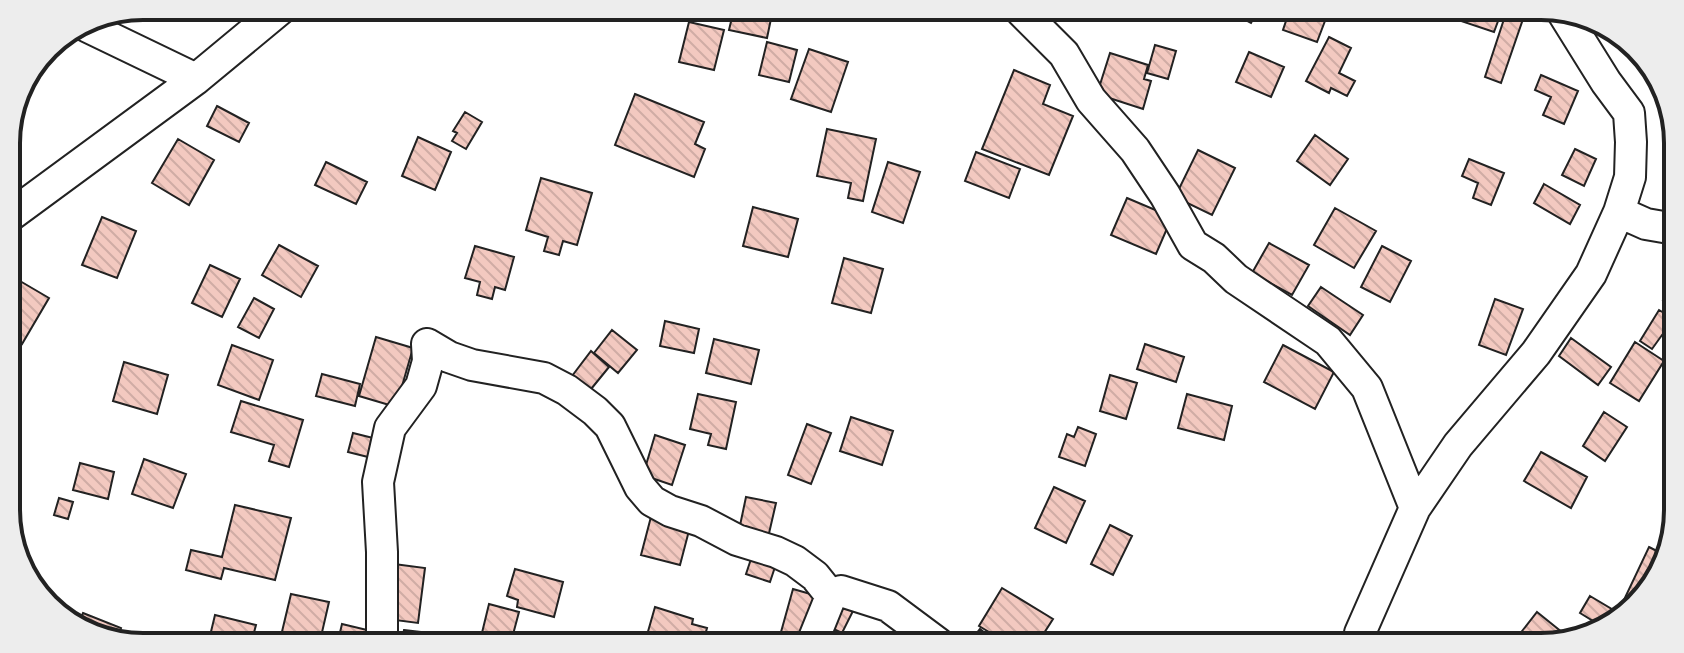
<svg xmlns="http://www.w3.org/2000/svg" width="1684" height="653" font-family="'Golos Text',sans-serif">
<defs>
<pattern id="building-back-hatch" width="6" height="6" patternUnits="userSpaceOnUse" patternTransform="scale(2)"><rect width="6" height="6" fill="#f3c9c0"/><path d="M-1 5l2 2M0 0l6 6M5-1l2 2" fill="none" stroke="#d0aca5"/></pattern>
</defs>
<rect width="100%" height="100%" fill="#fff"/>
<path fill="url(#building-back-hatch)" stroke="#222" stroke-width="2" d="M478 8H500L495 19 477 10Z
M734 9H773L767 38 729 30Z
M1235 12H1257L1251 23 1234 14Z
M1289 12 1328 13 1317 42 1283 30Z
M1458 13H1501L1494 32 1455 19Z
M1506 13 1523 19 1501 83 1485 77Z
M1589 15 1612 31 1609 37 1585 20Z
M689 22 724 30 714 70 679 62Z
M1329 37 1351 48 1339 73 1355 81 1347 96 1331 88 1329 93 1306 81Z
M767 42 797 50 789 82 759 75Z
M1155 45 1176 51 1168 79 1147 73Z
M809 49 848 62 831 112 791 99Z
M1249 52 1284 67 1271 97 1236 82Z
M1110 53 1148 65 1144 79 1151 81 1143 109 1097 94Z
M1014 70 1050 85 1043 104 1073 116 1049 175 982 149Z
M1541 75 1578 91 1564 124 1543 115 1551 97 1535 90Z
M635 94 704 122 695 144 705 149 694 177 615 145Z
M217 106 249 123 239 142 207 126Z
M465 112 482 122 466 149 452 141 457 133 453 131Z
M827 129 876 139 863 201 848 198 851 183 817 176Z
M1315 135 1348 159 1330 185 1297 161Z
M418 137 451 152 435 190 402 176Z
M178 139 214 160 189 205 152 183Z
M1575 149 1596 159 1584 186 1562 175Z
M1198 150 1235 168 1212 215 1175 197Z
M976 152 1020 169 1009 198 965 181Z
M1469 159 1504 173 1491 205 1473 198 1478 183 1462 176Z
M326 162 367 182 356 204 315 185Z
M888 162 920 172 903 223 872 212Z
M541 178 592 193 577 245 563 241 559 255 544 251 548 237 526 230Z
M1544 184 1580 205 1570 224 1534 203Z
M1127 198 1172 217 1156 254 1111 235Z
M753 207 798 219 788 257 743 246Z
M1335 208 1376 231 1354 268 1314 245Z
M102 217 136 231 117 278 82 265Z
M1269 243 1309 265 1292 295 1252 273Z
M279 245 318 266 301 297 262 275Z
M475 246 514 257 505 290 495 287 492 299 477 295 480 282 465 278Z
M1382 246 1411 261 1390 302 1361 287Z
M844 258 883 269 871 313 832 303Z
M210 265 240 279 222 317 192 303Z
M8 274 49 298 22 344 7 335Z
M1675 282 1674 308 1663 300Z
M1321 287 1363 315 1350 335 1308 306Z
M254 298 274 309 259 338 238 327Z
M1495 299 1523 309 1506 355 1479 345Z
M1659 310 1674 319V343L1662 335 1652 349 1640 341Z
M665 321 699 329 694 353 660 346Z
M612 330 637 350 618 373 594 353Z
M376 337 413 348 396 407 359 396Z
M1571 338 1611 367 1598 385 1559 356Z
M714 339 759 350 751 384 706 373Z
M1635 342 1664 361 1639 401 1610 383Z
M1145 344 1184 357 1176 382 1137 369Z
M232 345 273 360 259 400 218 385Z
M1283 345 1334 372 1315 409 1264 382Z
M591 351 609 367 587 394 569 380Z
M124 362 168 375 157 414 113 401Z
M322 374 360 384 355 406 316 396Z
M1110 375 1137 383 1126 419 1100 411Z
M698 394 736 402 726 449 708 445 711 434 690 429Z
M1187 394 1232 406 1224 440 1178 428Z
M241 401 303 420 289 467 269 461 274 445 231 432Z
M1604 412 1627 427 1605 461 1583 446Z
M851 417 893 431 882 465 840 451Z
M807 424 831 433 811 484 788 475Z
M1078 427 1096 434 1085 466 1059 457 1067 434 1074 437Z
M353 433 381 440 376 459 348 452Z
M655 435 685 445 672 485 643 475Z
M1541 452 1587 477 1571 508 1524 481Z
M144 459 186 474 173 508 132 494Z
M80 463 114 472 108 499 73 490Z
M1054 487 1085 501 1066 543 1035 528Z
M746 497 776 503 767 542 738 535Z
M59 498 73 502 68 519 54 515Z
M235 505 291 518 275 580 224 568 221 579 186 570 191 550 222 557Z
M652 513 691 523 680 565 641 555Z
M1110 525 1132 536 1113 575 1091 564Z
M1649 547 1669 557 1632 609 1622 604Z
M752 556 776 564 770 582 746 574Z
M394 564 425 568 418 623 387 619Z
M515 569 563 582 554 617 517 607 518 600 507 596Z
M1002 588 1053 619 1037 644H1009L979 626Z
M793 589 821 597 809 640 781 632Z
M291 594 329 602 320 641 280 640Z
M840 595 857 603 842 633 825 625Z
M1590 596 1625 617 1603 627 1580 613Z
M489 604 519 612 511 642 480 641Z
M655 607 693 619 692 624 707 628 703 643 645 642Z
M1537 612 1563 633 1553 646 1550 647H1523L1515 640Z
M83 613 121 628 117 640H98L78 626Z
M215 615 256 625 252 640H209Z
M342 624 367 630 364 641H338Z
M980 629 991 638 986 644H968Z
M404 630 422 632 420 641H402Z"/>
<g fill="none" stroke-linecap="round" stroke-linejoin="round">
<g stroke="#222" stroke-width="34">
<path id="street" d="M1021 11 1064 54 1091 100 1135 150 1165 195 1193 245 1214 258 1236 279 1328 341 1367 388 1415 508
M88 27 196 79
M1619 212 1646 224 1675 229
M7 218 196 79 283 7
M427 344 449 357 472 365 544 378 567 390 595 411 610 426 640 487 652 501 670 511 701 521 737 540 776 552 795 561 815 576 831 596
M382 641V552L378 482 390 428 421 386 428 361 427 344
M812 643 831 596 841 591 888 606 939 644
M1358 646 1360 633 1415 508 1458 445 1536 353 1591 274 1619 212 1630 177 1631 142 1629 113 1606 82 1563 13"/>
</g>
<use href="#street" stroke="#fff" stroke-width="30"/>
</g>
<path d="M0 0H1684V653H0ZM143 20H1541A123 123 0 0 1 1664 143V510A123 123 0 0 1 1541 633H143A123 123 0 0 1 20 510V143A123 123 0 0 1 143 20Z" fill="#ededed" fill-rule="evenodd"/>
<path fill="none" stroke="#222" stroke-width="4" d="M143 20H1541A123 123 0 0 1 1664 143V510A123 123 0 0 1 1541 633H143A123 123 0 0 1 20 510V143A123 123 0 0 1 143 20Z"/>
</svg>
